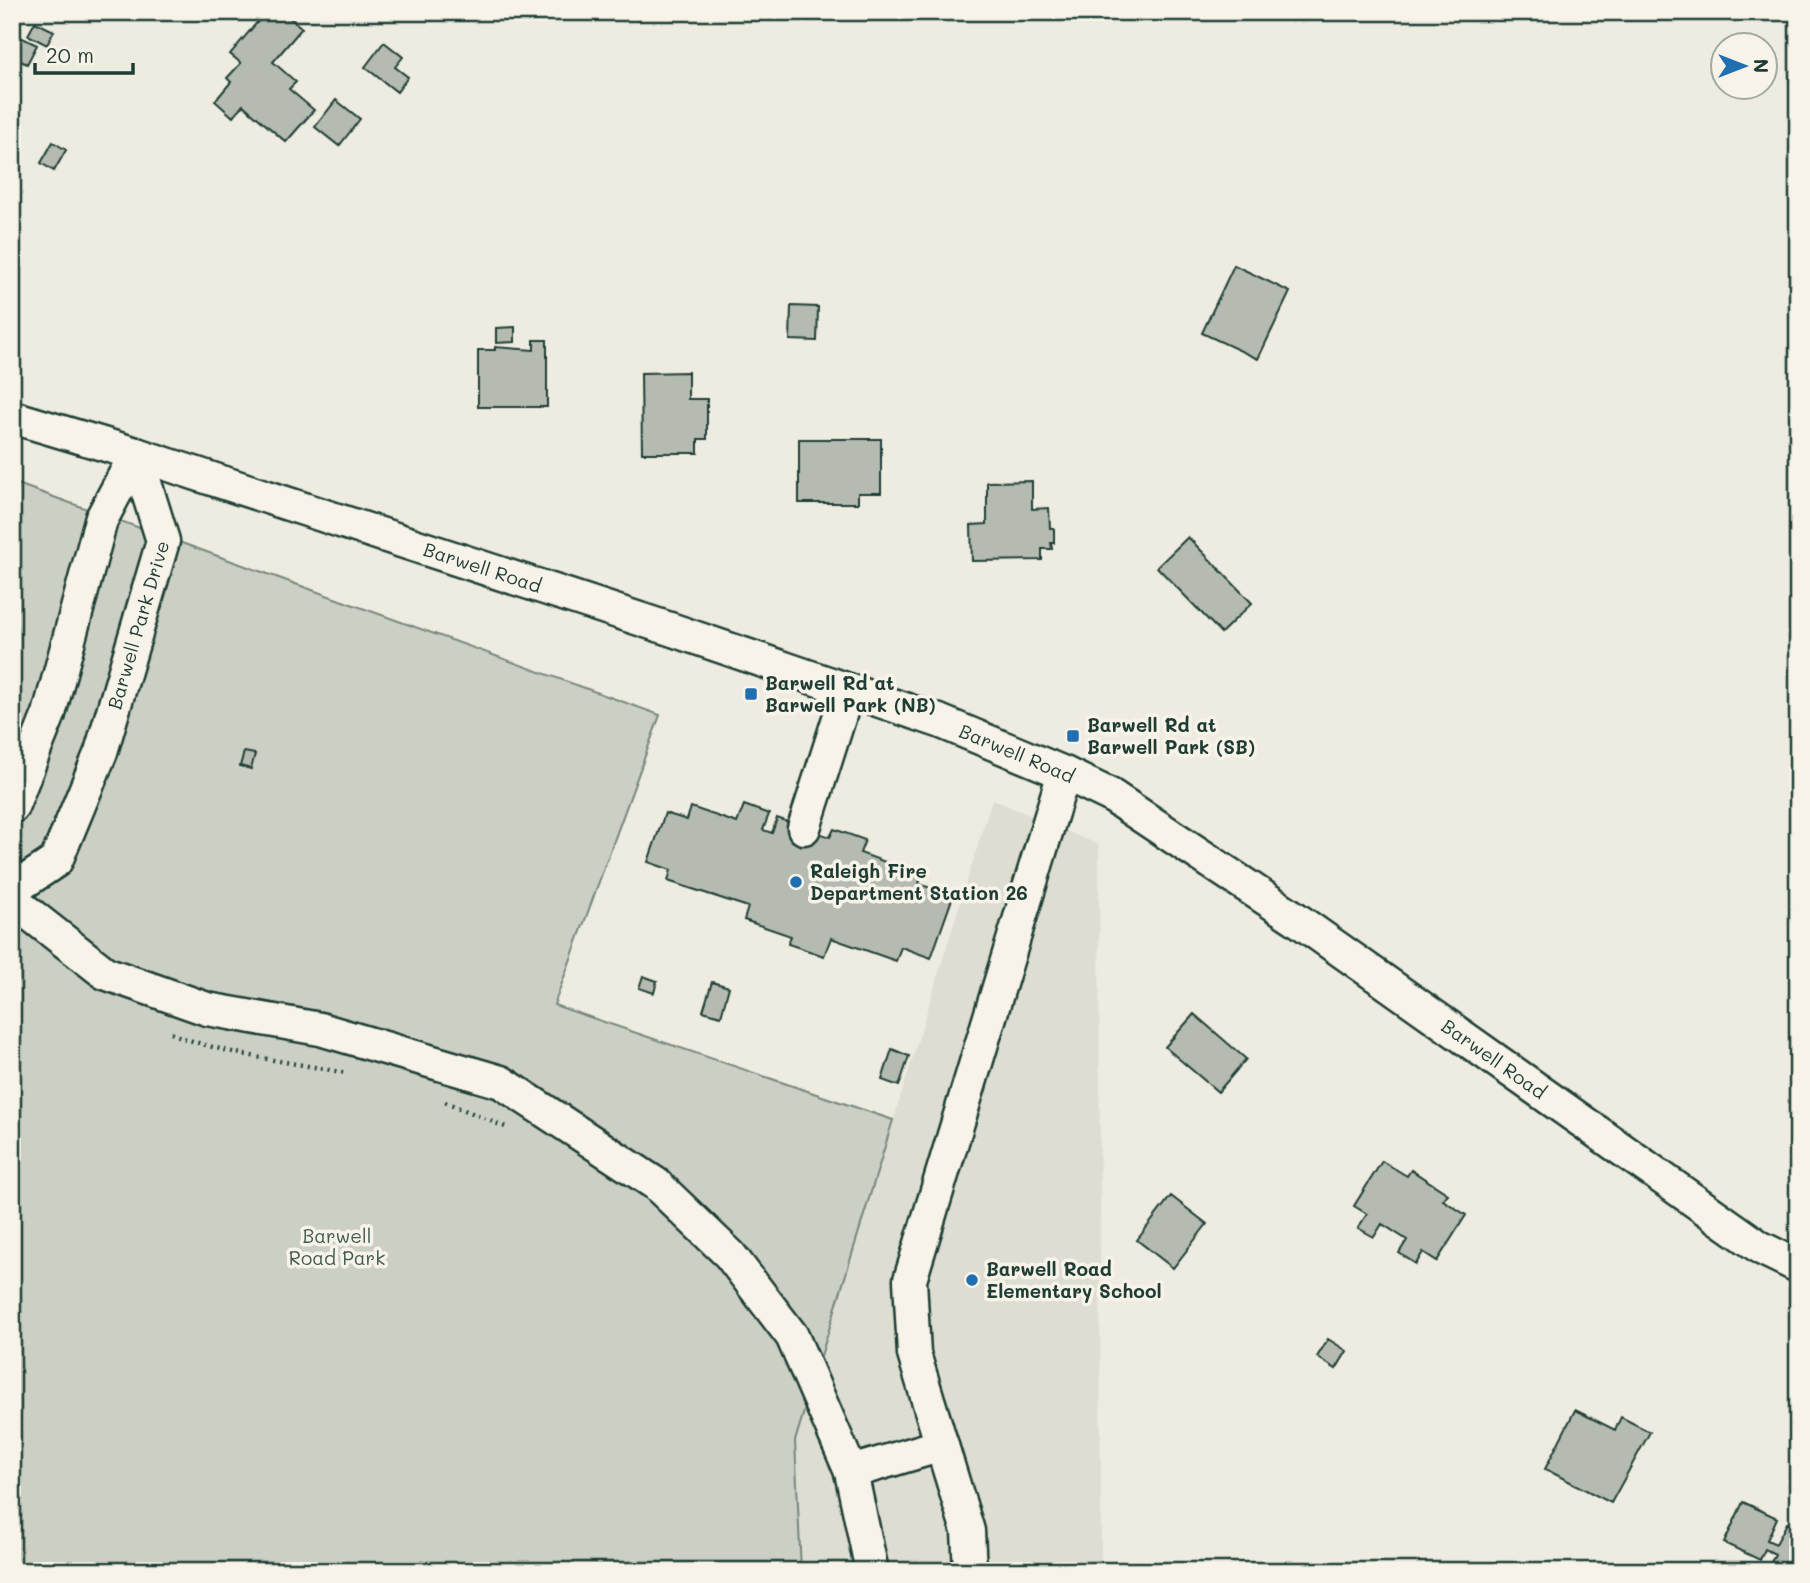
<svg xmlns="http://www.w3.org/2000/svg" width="1810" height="1583" font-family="Mali,sans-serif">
<rect width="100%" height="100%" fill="#eeece1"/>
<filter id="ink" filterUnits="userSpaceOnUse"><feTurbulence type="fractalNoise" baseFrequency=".0143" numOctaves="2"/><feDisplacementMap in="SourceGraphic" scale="14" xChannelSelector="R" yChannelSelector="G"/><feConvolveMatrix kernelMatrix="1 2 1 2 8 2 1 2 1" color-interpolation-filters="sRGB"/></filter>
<g filter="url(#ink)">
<path fill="#ddddd2" d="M992 799 1099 845 1101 1571H801L795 1441Z"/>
<path fill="#cccfc4" stroke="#76867c" stroke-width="2" d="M12 482 660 715 554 1005 893 1120 795 1441 801 1571H12Z"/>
<path fill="#b5bbb0" stroke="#1f3d34" stroke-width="2" d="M266 12H272L277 16 280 12H283L302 28 273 62 296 82 289 89 314 110 286 142 243 105 233 117 215 101 231 82 227 78 241 63 230 54Z
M35 22 54 31 47 45 28 35Z
M12 33 37 45 27 64 12 57Z
M384 42 403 57 395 67 408 77 397 92 365 67Z
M336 100 360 119 339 146 315 127Z
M53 142 66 150 54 171 41 163Z
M1234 265 1290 292 1258 359 1202 333Z
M791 306 818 307 817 341 790 340Z
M515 327V342L496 343V328Z
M534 340H547V407H478V350H495V347L534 350Z
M688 372V399H707V439H698V453H642L641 373Z
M799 439H881V493H858V503H799Z
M1032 481V509L1049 508 1050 528H1054V543H1051L1052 549H1042V560L972 561 971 525 987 524V482Z
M1188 537 1252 603 1221 633 1157 567Z
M244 752 255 754 251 769 240 766Z
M744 805 769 814 763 830 772 833 777 818 830 837 834 829 865 840 860 853 922 875 919 884 953 896 931 958 901 947 896 961 831 938 824 956 788 944 791 936 744 920 748 907 668 881 671 870 648 862 665 813 687 820 691 807 737 823Z
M643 976 657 981 654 993 639 988Z
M712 982 729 987 721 1016 703 1011Z
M1194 1014 1246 1059 1218 1092 1165 1047Z
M892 1049 909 1056 899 1086 882 1080Z
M1382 1161 1407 1176 1411 1170 1448 1194 1443 1200 1466 1215 1437 1261 1423 1252 1416 1264 1399 1253 1407 1240 1382 1224 1374 1237 1358 1228 1367 1214 1354 1206Z
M1171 1196 1207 1224 1173 1268 1137 1240Z
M1328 1339 1347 1351 1336 1369 1317 1357Z
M1575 1410 1615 1430 1621 1417 1650 1432 1611 1503 1545 1469Z
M1743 1502 1777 1518 1767 1540 1776 1544 1787 1523 1798 1528V1571H1767L1775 1554 1765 1549 1760 1560 1724 1543Z"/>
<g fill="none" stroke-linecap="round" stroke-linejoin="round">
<g stroke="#1f3d34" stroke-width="37">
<g id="minor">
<path id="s1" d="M12 417 136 454 670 629 939 721 1064 773 1110 795 1295 918 1761 1248 1798 1266"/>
<path d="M12 807 49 714 101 520 136 454"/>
<path d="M804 828 848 690"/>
<path id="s2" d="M12 890 56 861 101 752 163 541 136 454"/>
<path d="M12 900 105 973 207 1009 320 1029 501 1082 656 1184 730 1255 792 1336 851 1472 872 1571"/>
<path d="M851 1472 942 1445"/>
<path d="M970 1571 968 1531 914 1354 910 1280 1064 773"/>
</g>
</g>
<path stroke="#1f3d34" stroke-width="4.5" stroke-dasharray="2 5" stroke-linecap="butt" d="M171 1033C226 1056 288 1061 346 1073
M445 1102 508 1128"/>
<use href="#minor" stroke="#f7f3e8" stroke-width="32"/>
</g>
</g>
<g fill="#1f6fb2" stroke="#f7f3e8" stroke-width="2.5">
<rect x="744" y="687" width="14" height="14" rx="3.5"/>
<rect x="1066" y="729" width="14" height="14" rx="3.5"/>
<circle cx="796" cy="882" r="7"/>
<circle cx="972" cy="1280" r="7"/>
</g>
<g text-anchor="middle" stroke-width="7" stroke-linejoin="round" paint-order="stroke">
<g font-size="19" fill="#1f3d34" stroke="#f7f3e8">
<text dy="7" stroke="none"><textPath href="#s1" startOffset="494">Barwell Road</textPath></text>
<text dy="7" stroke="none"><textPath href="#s2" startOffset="303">Barwell Park Drive</textPath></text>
<text dy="7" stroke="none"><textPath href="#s1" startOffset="1060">Barwell Road</textPath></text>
<text dy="7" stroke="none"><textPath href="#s1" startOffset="1628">Barwell Road</textPath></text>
</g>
<g font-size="19" font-weight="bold" fill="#1f3d34" stroke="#f7f3e8" text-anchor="start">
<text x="765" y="690">Barwell Rd at<tspan x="765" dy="22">Barwell Park (NB)</tspan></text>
<text x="1087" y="732">Barwell Rd at<tspan x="1087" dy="22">Barwell Park (SB)</tspan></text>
<text x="810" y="878">Raleigh Fire<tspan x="810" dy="22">Department Station 26</tspan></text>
<text x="986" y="1276">Barwell Road<tspan x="986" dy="22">Elementary School</tspan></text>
</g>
<g font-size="19" fill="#425a51" stroke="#f7f3e8">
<text x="337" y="1243">Barwell<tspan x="337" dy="22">Road Park</tspan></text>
</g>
</g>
<rect width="1810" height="1583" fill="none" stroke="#f7f3e8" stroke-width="42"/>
<rect x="21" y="21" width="1768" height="1541" fill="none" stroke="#1f3d34" stroke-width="2.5" filter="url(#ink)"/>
<g transform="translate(1744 66) rotate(90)"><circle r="33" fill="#f7f3e8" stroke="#a1aaa0" stroke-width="2"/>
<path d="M0-5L12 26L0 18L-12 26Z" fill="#1f6fb2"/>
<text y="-10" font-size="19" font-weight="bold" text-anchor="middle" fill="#1f3d34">N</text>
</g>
<path d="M35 63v10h98v-10" fill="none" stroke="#1f3d34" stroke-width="3.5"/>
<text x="46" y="63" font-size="21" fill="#1f3d34" stroke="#f7f3e8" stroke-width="5" paint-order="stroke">20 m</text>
</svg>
